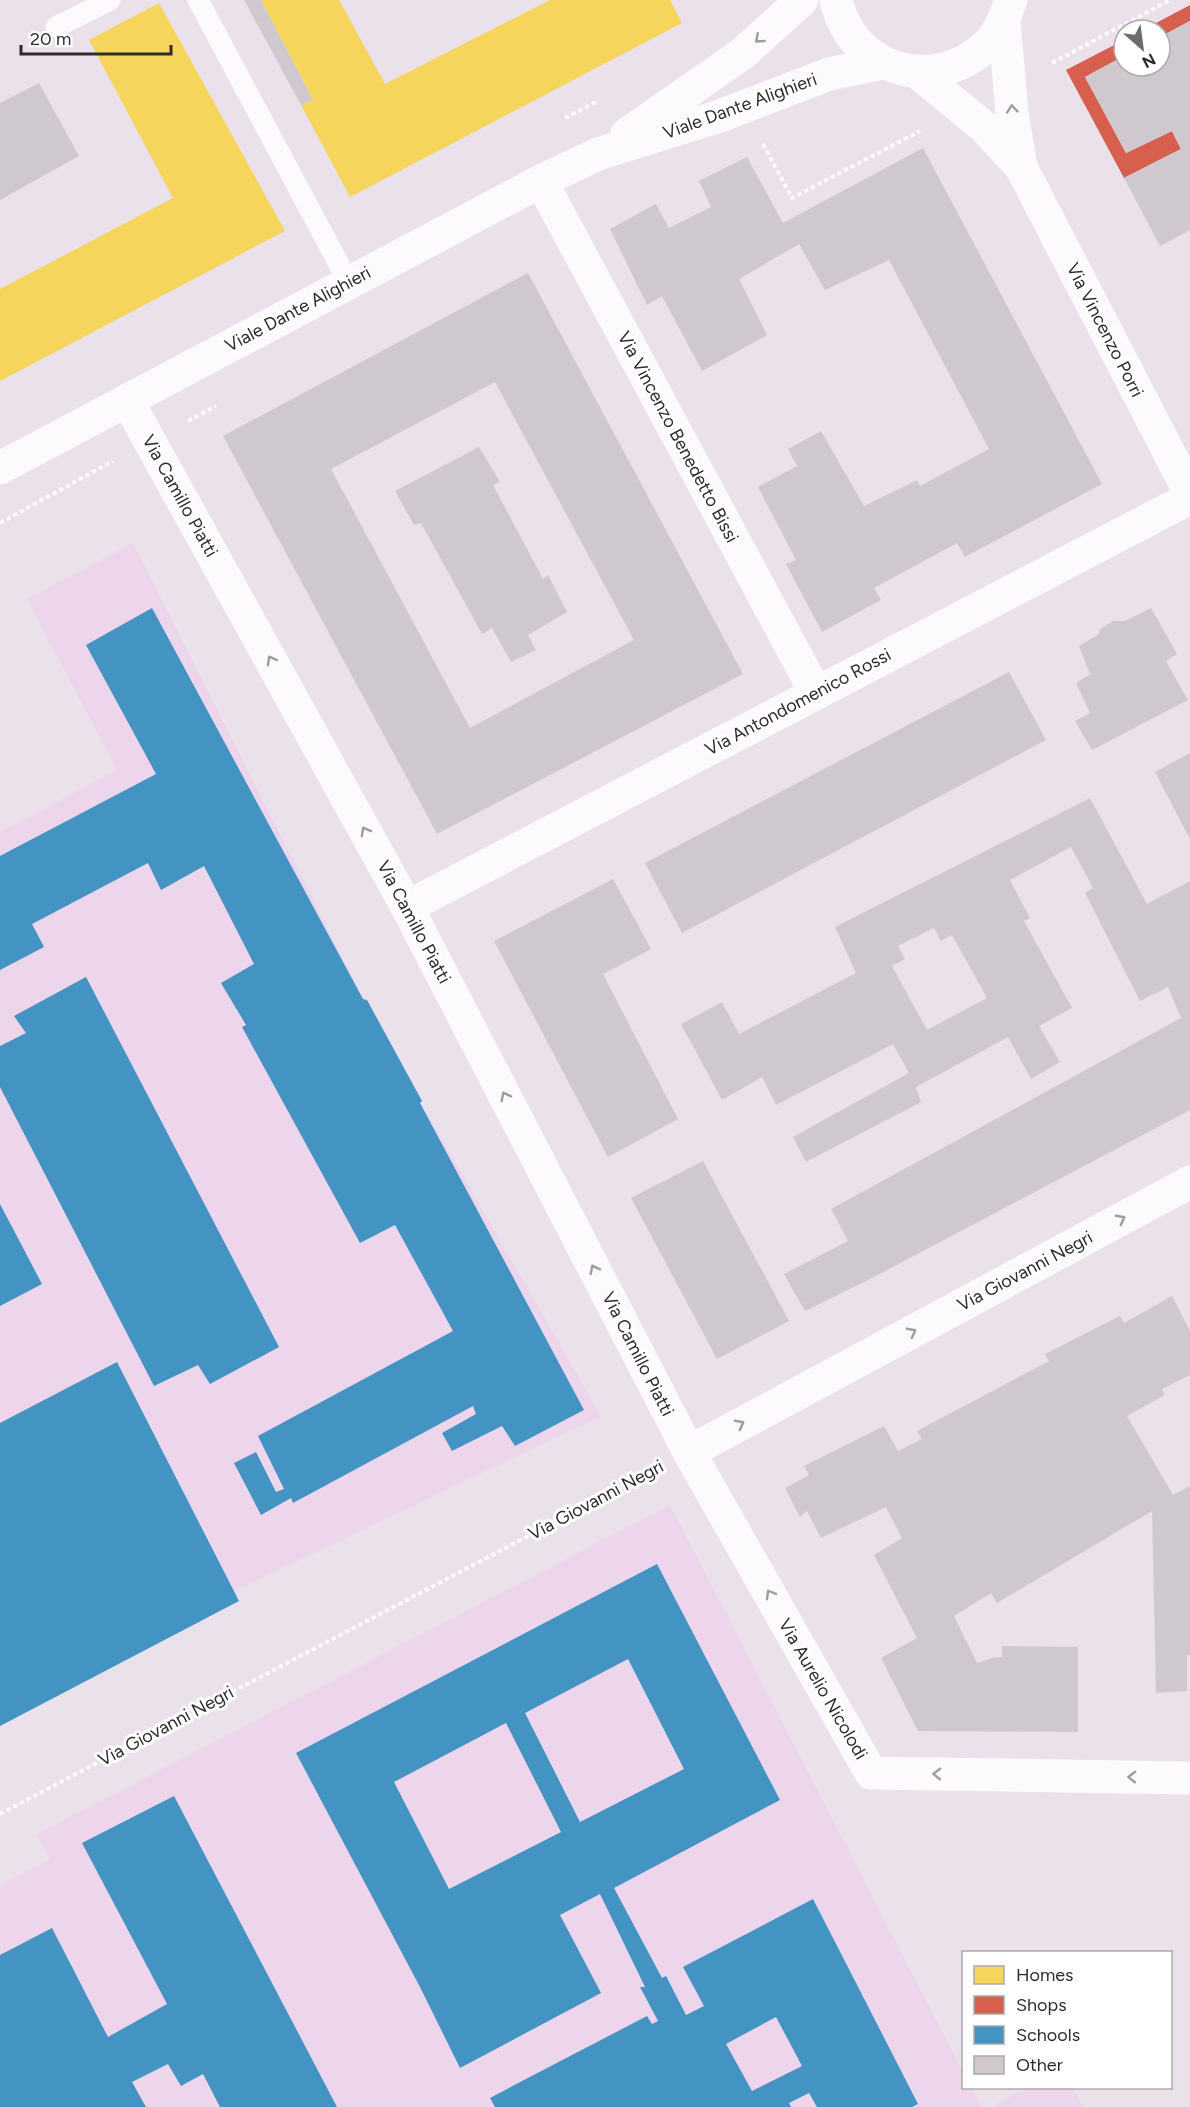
<svg xmlns="http://www.w3.org/2000/svg" width="1190" height="2107" font-family="Figtree,sans-serif">
<rect width="100%" height="100%" fill="#eae1ea"/>
<path fill="#edd5ec" d="M133 543 379 1030 601 1416 222 1597 0 1714V832L117 770 27 599Z
M670 1505 963 2072 964 2088H972L982 2107H0V1886L50 1859 37 1834Z
M1027 2088H1073L1083 2107H991Z"/>
<path fill="#f6d55c" d="M261 0H339L385 84 550 0H670L682 23 350 197 301 105 313 100Z
M159 3 285 231 0 381V289L173 198 89 40Z"/>
<path fill="#d6604d" d="M1190 5V21L1160 37V30H1143Z
M1124 40V56L1085 77 1126 153 1172 131 1181 149 1124 178 1066 70Z"/>
<path fill="#4393c3" fill-rule="evenodd" d="M152 608 363 999 367 1000 422 1101 420 1103 584 1410 515 1446 502 1426 452 1451 442 1433 476 1414 473 1406 293 1503 291 1498 261 1515 234 1463 256 1452 276 1492 284 1489 258 1436 453 1331 395 1225 360 1243 242 1027 246 1025 221 983 254 964 204 866 161 890 148 863 32 924 44 947 0 970V856L156 774 86 645Z
M86 977 279 1347 210 1384 198 1365 154 1386 0 1087V1046L26 1033 14 1016Z
M0 1204 42 1284 0 1306Z
M117 1362 239 1601 0 1726V1423Z
M657 1564 780 1800 614 1888 662 1978 666 1976 686 2015 704 2006 683 1967 813 1899 918 2104 912 2107H817L809 2093 789 2103 791 2107H495L490 2098 524 2080 647 2016 652 2024 658 2021 640 1987H645L600 1894 560 1915 601 1993 460 2068 420 1987 296 1753ZM628 1659 684 1769 580 1822 525 1713ZM506 1723 561 1832 449 1889 394 1782ZM776 2017 802 2066 752 2091 726 2044Z
M174 1796 337 2107H220L203 2074 181 2086 168 2064 132 2082 146 2107H0V1955L52 1928 108 2037 167 2004 82 1843Z"/>
<path fill="#cfc9cf" fill-rule="evenodd" d="M244 0H261L313 100 301 105Z
M1190 21V230L1160 246 1124 178 1181 149 1172 131 1126 153 1085 77 1124 56V66H1160V37Z
M39 83 79 156 0 200V103Z
M923 148 1102 484 965 557 957 543 874 588 881 600 822 632 786 564 796 560 758 487 797 466 788 449 821 431 864 506 917 480 920 486 989 449 889 260 825 290 799 244 739 279 767 335 702 371 662 296 647 305 610 229 656 204 669 228 711 207 699 181 747 157 783 223Z
M528 273 743 674 437 834 223 436ZM495 382 634 640 470 728 331 469Z
M479 447 500 482 493 485 543 579 548 575 567 612 528 635 536 650 511 662 492 628 482 634 421 523 414 525 395 491Z
M1151 608 1177 654 1166 661 1188 700 1092 750 1075 721 1090 713 1076 683 1090 674 1079 646 1099 634 1100 629 1113 621H1125Z
M1009 672 1046 740 682 933 645 863Z
M1190 753V839L1155 772Z
M1090 798 1147 904 1190 881V1110L870 1279 805 1311 784 1274 848 1241 831 1209 1181 1018 1168 987 1140 1001 1085 893 1093 888 1071 847 1010 880 1030 918 1024 921 1072 1008 1039 1026 1060 1062 1031 1079 1008 1037 916 1087 921 1102 806 1162 793 1137 909 1073 893 1044 776 1105 762 1077 722 1100 681 1024 722 1002 739 1034 856 973 835 927ZM934 928 941 941 952 935 987 998 927 1030 892 966 905 959 898 946Z
M613 879 651 949 603 974 678 1119 608 1157 494 941Z
M703 1161 789 1321 717 1359 631 1198Z
M1172 1296 1190 1331V1375L1162 1389 1165 1395 1127 1416 1173 1495 1190 1486V1655H1187V1691L1156 1693 1152 1511 997 1603 991 1593 954 1616 977 1663 992 1658 1002 1657V1646L1078 1647V1732L918 1731 881 1658 917 1638 874 1555 902 1538 886 1507 821 1538 807 1511 800 1517 785 1488 809 1475 804 1466 884 1426 898 1451 922 1439 917 1431 1049 1361 1045 1354 1120 1316 1124 1323Z"/>
<g fill="none" stroke-linecap="round" stroke-linejoin="round">
<path stroke="#fcfafc" stroke-width="4" stroke-dasharray="4.5 3" stroke-linecap="butt" d="M1052 63 1170 0
M565 118 596 102
M763 144 792 198 920 131
M188 421 216 406
M0 523 113 461
M0 1814 650 1472"/>
<path stroke="#fcfafc" stroke-width="21" d="M198 0 349 283
M56 27 110 0"/>
<path stroke="#fcfafc" stroke-width="33" d="M1004 21 1012 113 1021 167
M917 72 984 127 1021 167 1190 493
M541 181 816 693
M127 400 407 907 689 1452 871 1773 1190 1778
M407 907 1190 498
M689 1452 1190 1182"/>
<path stroke="#fcfafc" stroke-width="33" d="M836 0C852 71 935 95 987 45 1000 33 1005 16 1011 0
M627 134 742 54 802 0
M0 468 541 181 598 154 720 116 829 74 883 63"/>
</g>
<defs><path id="oneway-chevron" d="M-2-3.5L2.5 0L-2 3.5" fill="none" stroke-width="1.6" stroke-linecap="round" stroke-linejoin="round" transform="scale(1.5)"/></defs>
<g stroke="#9e9d9e">
<use href="#oneway-chevron" transform="translate(759 39) rotate(139)"/>
<use href="#oneway-chevron" transform="translate(1012 109) rotate(-96)"/>
<use href="#oneway-chevron" transform="translate(271 660) rotate(-119)"/>
<use href="#oneway-chevron" transform="translate(365 831) rotate(-119)"/>
<use href="#oneway-chevron" transform="translate(505 1096) rotate(-117)"/>
<use href="#oneway-chevron" transform="translate(1121 1219) rotate(-28)"/>
<use href="#oneway-chevron" transform="translate(594 1269) rotate(-117)"/>
<use href="#oneway-chevron" transform="translate(912 1332) rotate(-28)"/>
<use href="#oneway-chevron" transform="translate(740 1424) rotate(-28)"/>
<use href="#oneway-chevron" transform="translate(770 1594) rotate(-120)"/>
<use href="#oneway-chevron" transform="translate(937 1774) rotate(-179)"/>
<use href="#oneway-chevron" transform="translate(1132 1777) rotate(-179)"/>
</g>
<g text-anchor="middle" stroke-width="6" stroke-linejoin="round" paint-order="stroke">
<g font-size="18" fill="#2c2c2c" stroke="#fff">
<text transform="translate(740 106) rotate(-20)" y="6">Viale Dante Alighieri</text>
<text transform="translate(298 309) rotate(-28)" y="6">Viale Dante Alighieri</text>
<text transform="translate(1105 330) rotate(63)" y="6">Via Vincenzo Porri</text>
<text transform="translate(678 437) rotate(62)" y="6">Via Vincenzo Benedetto Bissi</text>
<text transform="translate(180 496) rotate(61)" y="6">Via Camillo Piatti</text>
<text transform="translate(798 702) rotate(-28)" y="6">Via Antondomenico Rossi</text>
<text transform="translate(414 922) rotate(62)" y="6">Via Camillo Piatti</text>
<text transform="translate(1025 1271) rotate(-28)" y="6">Via Giovanni Negri</text>
<text transform="translate(638 1354) rotate(63)" y="6">Via Camillo Piatti</text>
<text transform="translate(596 1500) rotate(-28)" y="6">Via Giovanni Negri</text>
<text transform="translate(823 1689) rotate(60)" y="6">Via Aurelio Nicolodi</text>
<text transform="translate(166 1726) rotate(-28)" y="6">Via Giovanni Negri</text>
</g>
</g>
<rect x="962" y="1951" width="210" height="138" fill="#ffffff" stroke="#ababab" stroke-width="1.5"/>
<rect x="974" y="1966" width="30" height="18" fill="#f6d55c" stroke="#ababab" stroke-width="1.5"/>
<text x="1016" y="1981" font-size="18" fill="#2c2c2c">Homes</text>
<rect x="974" y="1996" width="30" height="18" fill="#d6604d" stroke="#ababab" stroke-width="1.5"/>
<text x="1016" y="2011" font-size="18" fill="#2c2c2c">Shops</text>
<rect x="974" y="2026" width="30" height="18" fill="#4393c3" stroke="#ababab" stroke-width="1.5"/>
<text x="1016" y="2041" font-size="18" fill="#2c2c2c">Schools</text>
<rect x="974" y="2056" width="30" height="18" fill="#cfc9cf" stroke="#ababab" stroke-width="1.5"/>
<text x="1016" y="2071" font-size="18" fill="#2c2c2c">Other</text>
<g transform="translate(1142 48) rotate(152)"><circle r="28" fill="#ffffff" stroke="#ababab" stroke-width="1.5"/>
<path d="M0-4.5L10 22L0 15L-10 22Z" fill="#6e6b6e"/>
<text y="-9" font-size="16" font-weight="bold" text-anchor="middle" fill="#2c2c2c">N</text>
</g>
<path d="M21 45v9h150v-9" fill="none" stroke="#2c2c2c" stroke-width="3"/>
<text x="30" y="45" font-size="18" fill="#2c2c2c" stroke="#ffffff" stroke-width="4.5" paint-order="stroke">20 m</text>
</svg>
